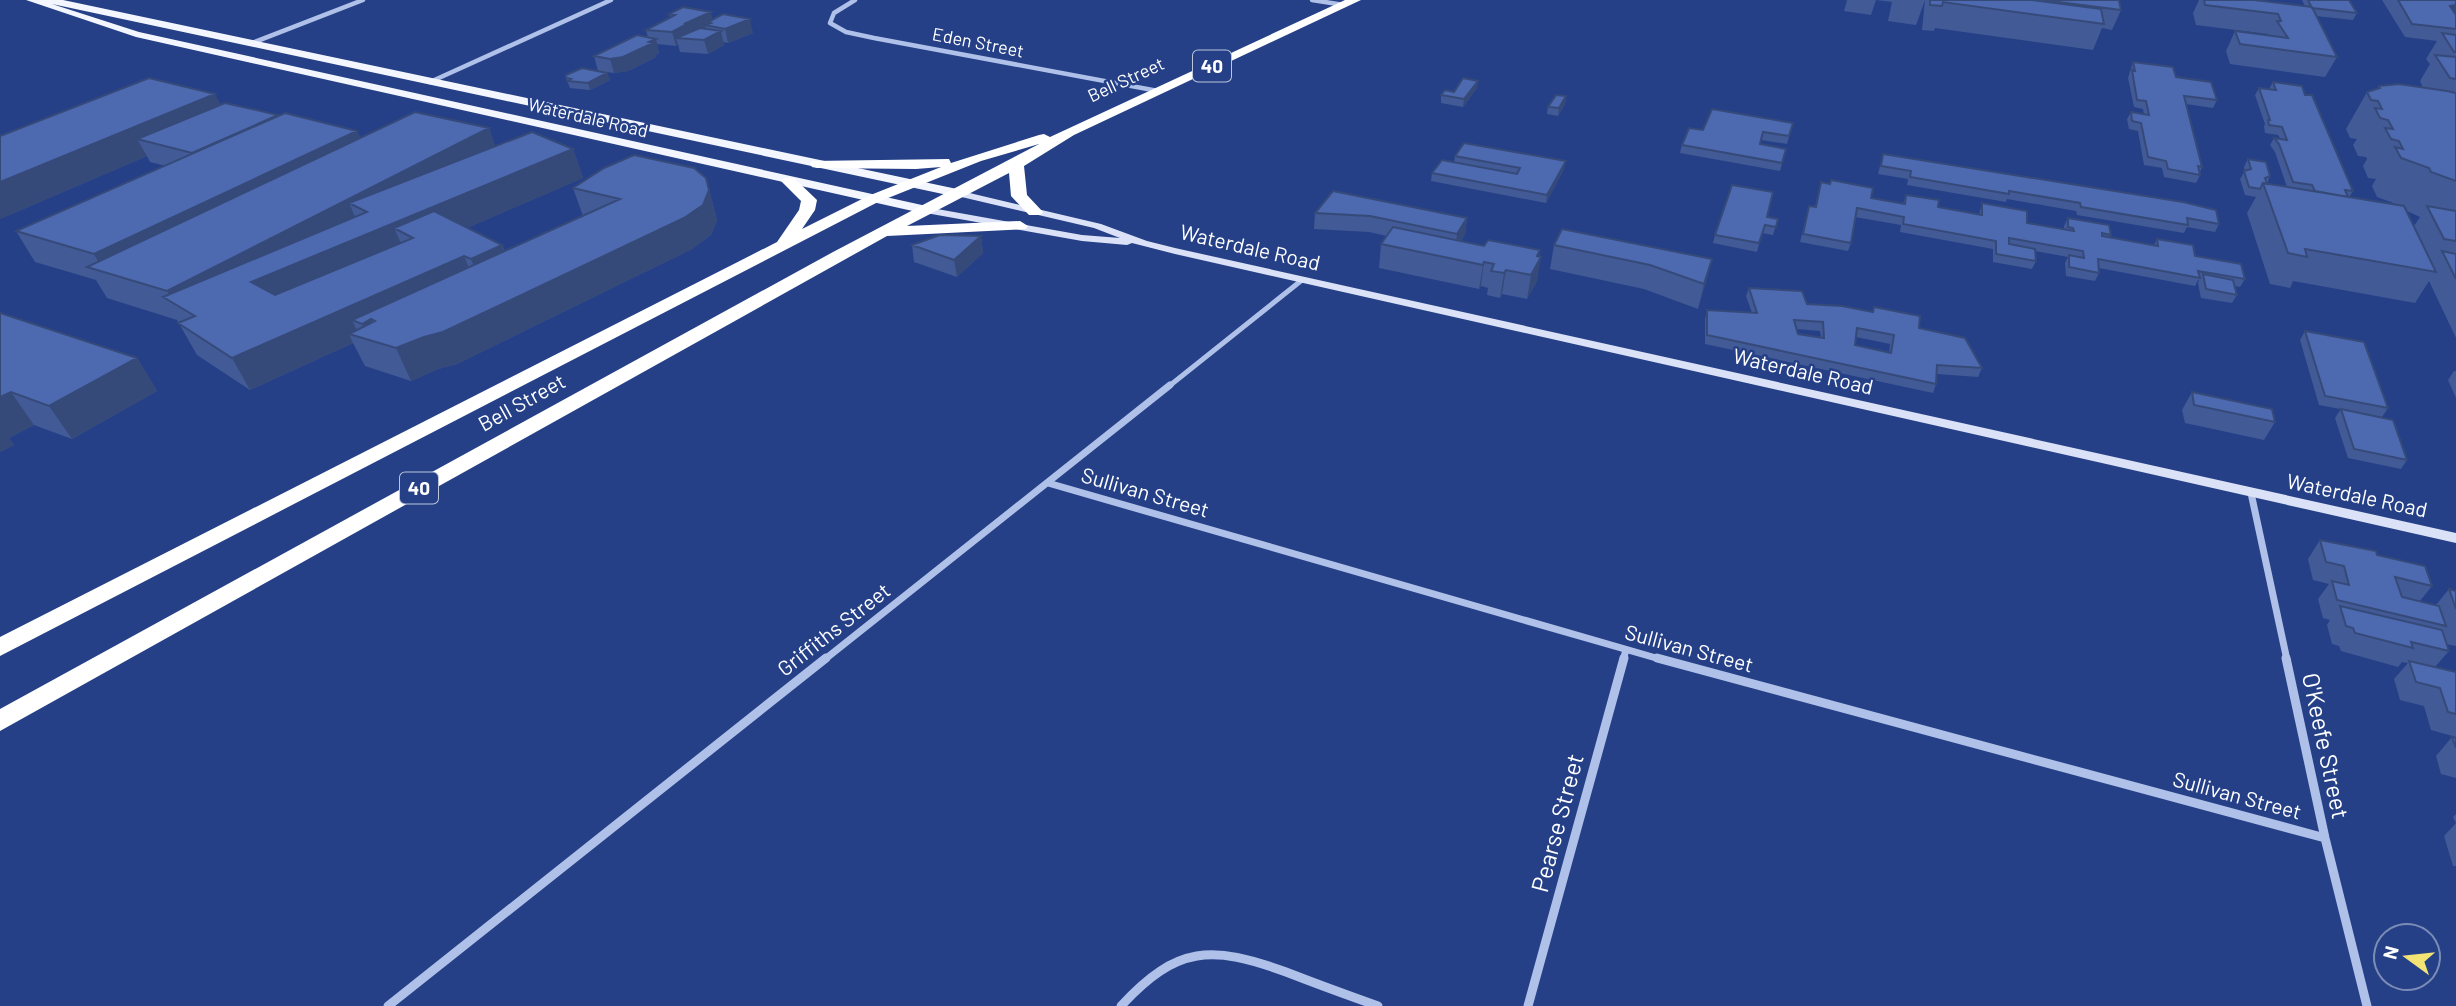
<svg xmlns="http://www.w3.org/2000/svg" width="2456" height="1006" font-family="Barlow,sans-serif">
<rect width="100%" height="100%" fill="#254087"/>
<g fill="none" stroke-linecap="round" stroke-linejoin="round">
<path stroke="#b0c1e9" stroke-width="4.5" d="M855 0 834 13 830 23 846 32 874 38 1158 91
M1312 0 1344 5
M252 43 363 0
M430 82 611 0"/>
<path stroke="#b0c1e9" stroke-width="5" d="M1168 387 1302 280"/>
<path stroke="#b0c1e9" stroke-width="7" d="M1048 483 1663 660
M2251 493 2287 660
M824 660 1170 385
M1623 660 1626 650"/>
<path stroke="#b0c1e9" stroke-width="9" d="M1657 658 2325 838
M2286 658 2325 838 2367 1006
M388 1006 826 658
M1121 1006C1177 945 1212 945 1286 972 1317 984 1347 995 1378 1006
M1528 1006 1624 658"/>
<path fill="#dbe2f7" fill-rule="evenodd" d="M957 190 1101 224 1147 241 1175 248 2456 533V543L1175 254 1132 243 1127 245 1082 241 926 213 921 210 926 207 1082 235 1120 238 1094 228 953 195V191Z"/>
<path fill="#f3f6fe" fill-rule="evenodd" d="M26 0H63L957 189 963 193 957 197 52 4 139 32 931 207 932 210 926 214 136 37Z"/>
<path fill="#fff" fill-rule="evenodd" d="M1345 0H1361L1074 135 1024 166 1027 195 1043 212 1041 215H1029L1011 196 1009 173 907 226 1020 221 1028 226 1026 229 887 236 0 731V709L833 252 1039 144 981 161 878 202 0 656V637L777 242 799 210 801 201 781 181 784 178H794L817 200 815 210 802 229 868 196 941 167 916 169 817 168 812 167 810 164 812 161 949 159 951 163 1039 135 1044 134 1050 137Z"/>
</g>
<path fill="#425a96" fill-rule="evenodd" d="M1847 0H1876L1871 15 1844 11Z
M1876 0H1925L1916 25 1888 21 1892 2Z
M1925 0H2119L2121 10 2112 30 2102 28 2093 50 1935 28 1934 31 1922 30Z
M2199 0H2254L2305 6 2302 0H2349L2357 13 2353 20 2316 16 2337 57 2325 77 2230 64 2226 51 2235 31 2268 35V34L2196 25 2193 13Z
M2382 0H2456V338L2429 281 2415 303 2293 281 2290 288 2270 284 2247 213 2256 197 2245 195 2240 179 2245 171 2244 167 2248 159 2270 176 2267 184 2287 187 2275 152 2270 145 2274 138H2280L2278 135 2265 133 2264 127 2265 124 2255 95 2259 88 2269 89 2273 82 2353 191 2349 197 2399 205 2377 197 2372 186 2376 179 2368 178 2363 166 2367 159 2366 157 2358 156 2353 145 2357 139 2350 138 2346 129 2367 92 2377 89 2379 86 2423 88 2420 81 2430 64 2426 59 2437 41 2405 37ZM2404 207 2407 211 2420 217 2414 226Z
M669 14 713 20 753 33 728 43 723 42 724 45 708 54 680 52 678 44 676 46 657 44 659 53 656 55V57L628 71 614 73 598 71 594 56 648 38 646 30 670 18Z
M2133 62 2176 77 2217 100 2213 108 2186 104 2202 167 2200 172V175L2196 183 2164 177 2162 168 2144 165 2138 131 2129 129 2127 119 2131 112 2144 114 2143 109 2134 107 2128 78Z
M607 73 610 80 590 90 570 88 566 78Z
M1477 88 1463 107 1441 103V95Z
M215 94 220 105 357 131 360 137 489 128 495 146 573 149 583 178 467 228 502 245 505 251 583 216 573 188 706 178 717 220 711 235 692 249 457 364 438 369 411 381 365 366 353 343 250 390 197 355 177 320 107 298 96 280 35 262 16 231 166 166 150 162 147 156 0 219Z
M1566 96 1565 104 1558 116 1547 114 1548 107Z
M1793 123 1787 144 1761 140 1760 144 1786 149 1780 171 1680 153 1682 145 1703 130Z
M1883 154 2219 224 2215 232 2187 227 2184 233 2077 215 2076 211 2007 199 2006 202 1907 185 1908 179 1878 174Z
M1455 156 1564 169 1546 203 1431 181 1432 173 1454 162Z
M1821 182 1871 198 1903 204 1906 195 1938 207 1979 215 1982 203 2027 223 2064 230V226L2068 218 2111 235 2110 238 2154 245 2157 239 2245 279 2240 287 2235 286 2237 295 2232 303 2201 298 2198 283 2199 280H2198L2195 286 2099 268V273L2095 281 2066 276 2065 263 2068 257 2035 251 2036 261 2032 269 1993 262V249L1900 232 1901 225 1855 217 1851 243 1848 251 1800 242 1809 206 1815 207Z
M1315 213 1467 218 1465 234 1461 241 1484 246 1540 250 1537 281 1527 299 1502 294 1500 298 1487 295 1488 288 1481 286 1479 289 1379 268 1381 244 1387 236 1369 232 1314 229Z
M1767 217 1778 219 1773 235 1762 233 1757 252 1713 243 1715 235Z
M981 236 983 253 957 277 914 262 912 245Z
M1554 245 1712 259 1698 309 1644 289 1550 269Z
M1749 288 1807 304 1872 312 1874 307 1919 328 1982 368 1978 377 1937 374 1936 384 1933 393 1705 344V319L1707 310 1752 313 1746 296ZM1797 329 1820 331 1821 337 1798 334ZM1856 337 1890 344 1889 353 1855 345Z
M0 313 137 358 157 391 72 439 34 425 9 438 14 445 0 452Z
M2305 331 2388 408 2382 417 2319 405 2300 340Z
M2454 371H2456V398L2448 380Z
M2192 392 2275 422 2264 440 2185 423 2182 410Z
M2341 409 2407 460 2401 469 2348 458 2335 418Z
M2320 540 2377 555 2432 586 2420 601 2436 605 2449 589 2456 591V646L2446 644 2449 651 2435 667 2456 672V737L2431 730 2424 706 2400 700 2394 679 2408 663 2402 662 2398 667 2341 651 2339 646 2332 644 2327 625 2330 620 2323 618 2318 599 2329 584 2313 580 2308 559Z
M2452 737 2456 738V779V778L2441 774 2436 756Z
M2456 814V866H2453L2444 836 2456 823 2453 817Z"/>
<path fill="#364a7a" d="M2456 5V16L2450 6Z
M711 12 714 26 711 23 708 22 709 26 705 25 706 29 676 38 678 44 676 46 672 32 684 24Z
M750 19 753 33 728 43 725 29Z
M721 31 724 45 708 54 704 40Z
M656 39 659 53 656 55V57L628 71 614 73 610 59Z
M607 73 610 80 590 90 588 83Z
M1478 81 1477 88 1463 107 1464 99Z
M215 94 228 121 137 139 147 156 0 219V182Z
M1566 96 1565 104 1558 116 1559 108Z
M489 128 499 157 367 212 349 203 361 230 573 149 583 178 418 249 413 238 394 228 406 254 267 314 195 316 174 303 167 291Z
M357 131 370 159 104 272 94 254Z
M1566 161 1564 169 1546 203 1547 195Z
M706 178 717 220 711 235 692 249 457 364 438 369 411 381 396 348 424 337Z
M1467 218 1465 234 1455 250 1457 234Z
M981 236 983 253 957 277 954 260Z
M502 245 514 276 483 290 471 259Z
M1540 250 1538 263 1541 257 1537 281 1527 299 1531 275 1537 256Z
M464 256 477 287 375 321 371 319 383 345 370 340 362 324 352 320 360 337 349 334 353 343 250 390 232 358Z
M1712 259 1706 283 1698 309 1704 284Z
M1484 262 1481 286 1479 289 1483 265Z
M1506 270 1502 294 1500 298 1504 273Z
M137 358 157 391 72 439 49 406Z
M11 392 34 425 9 438 14 445 0 452V397Z"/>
<path fill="#4d69af" stroke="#364a7a" stroke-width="2" fill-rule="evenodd" d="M1930 0H2032L2101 9 2104 24 1943 2 1942 6 1930 5Z
M2043 0H2119L2121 10Z
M2204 0H2254L2312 7 2337 57 2240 44 2235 31 2288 38 2277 21H2281L2278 14 2205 5Z
M2308 0H2349L2357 13 2312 8Z
M2398 0H2456V5L2450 6 2456 15V29L2412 24Z
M683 7 711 12 684 24H687L672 32 646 30 675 15 669 14Z
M723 14 750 19 725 29 705 25 711 23 708 22Z
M700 28 721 31 704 40 676 38Z
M2442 33 2456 35V52H2454Z
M637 35 656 39 649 42 653 43 623 57 610 59 594 56Z
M2435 55 2456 57V79L2450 78Z
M2133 62 2173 67 2176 77 2211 82 2217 100 2184 96 2202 167 2198 166 2200 175 2168 169 2166 161 2148 157 2141 123 2132 121 2131 112 2149 115 2146 101 2137 100 2132 70 2135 71Z
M582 68 607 73 588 83 568 81 571 79 566 78V75Z
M149 78 215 94 0 182V136Z
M1463 78 1478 81 1464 99 1441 95 1445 90 1454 92Z
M2273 82 2302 86 2305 95H2312L2353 191 2345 190 2348 197 2315 191 2312 185 2293 182 2279 144 2274 138 2287 140 2282 127 2269 125 2268 120H2270L2259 88 2276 90Z
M2399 84 2447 91 2456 93V181L2431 172 2429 168 2401 158 2395 147 2403 149 2399 141 2391 139 2385 128 2393 129 2388 120 2380 118 2375 108 2382 109 2378 101 2371 100 2367 92 2380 88 2379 86Z
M1556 95 1566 96 1559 108 1548 107Z
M225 103 278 115 192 153 137 139Z
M1712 109 1793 123 1789 136 1763 132 1760 144 1786 149 1782 163 1682 145 1689 128 1703 130Z
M415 112 489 128 167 291 87 267Z
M285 113 357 131 94 254 16 231Z
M532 132 573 149 251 282 275 295 413 238 394 228 434 211 502 245 471 259 464 256 232 358 178 323 195 316 163 297 367 212 349 203Z
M1464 143 1566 161 1547 195 1432 173 1442 160 1517 174 1520 168 1455 156Z
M1883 154 2183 202 2216 210 2219 224 2187 218 2188 225 2081 207 2080 203 2009 191V194L1910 177 1911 171 1881 166Z
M634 155 694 168 706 178 709 190 703 205 684 218 443 332 424 337 396 348 349 334 375 321 371 319 362 324 352 320 620 199 573 188 604 168Z
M2248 159 2266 162 2270 176 2265 178 2267 184 2263 183 2260 189 2249 187 2244 171 2251 169Z
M1831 180 1873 188 1871 198 1905 204 1906 195 1939 200 1938 207 1982 215V203L2027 211V223L2074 231 2073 228 2068 227V218L2109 225 2111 235 2102 233V236L2158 246 2157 239 2193 245 2195 256 2241 264 2245 279 2198 271 2200 278 2098 259 2099 273 2069 267V255L2084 258 2083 251 2009 238V244L2035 249 2036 261 1996 254V241L1903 224 1904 217 1857 208 1851 243 1803 234 1809 206 1816 207 1821 182 1830 184Z
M2263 183 2404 206 2436 272 2305 249 2307 257 2288 253Z
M1732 185 1773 192 1767 217 1778 219 1776 227 1765 225 1759 243 1715 235Z
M1333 191 1467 218 1457 234 1370 216 1315 213Z
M2427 206 2456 211V241L2444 239Z
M1393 227 1484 246 1488 240 1540 250 1537 256 1541 257 1531 275 1506 270 1504 273 1491 271 1494 264 1484 262 1483 265 1381 244Z
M1562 229 1712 259 1704 284 1650 265 1554 245Z
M940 235 981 236 954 260 912 245Z
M2442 251 2456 254V279Z
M2203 274 2233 280 2237 295 2206 289Z
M1749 288 1802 291 1807 304 1842 306 1873 312 1874 307 1920 316 1919 328 1965 338 1982 368 1937 365 1936 384 1707 335V310L1757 313ZM1794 320 1823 322 1824 338 1798 334ZM1857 328 1894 335 1891 353 1855 345Z
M0 313 137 358 49 406 11 392 0 397Z
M2305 331 2364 342 2388 408 2325 396Z
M2192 392 2272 409 2275 422 2194 405Z
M2341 409 2393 420 2407 460 2354 449Z
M2320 540 2376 551 2377 555 2425 566 2432 586 2395 577 2402 597 2439 606 2446 626 2337 600 2332 581 2349 585 2344 566 2326 562Z
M2449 589 2456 591V609Z
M2340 606 2442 630 2449 651 2411 642 2413 648 2355 633 2353 628 2346 626Z
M2409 661 2456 672V714L2448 712 2440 688 2416 682Z
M2452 737 2456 738V748Z"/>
<g text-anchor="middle" stroke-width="5" stroke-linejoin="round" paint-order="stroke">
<g font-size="18" fill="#fff" stroke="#254087">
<text transform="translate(978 43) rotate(11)" y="6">Eden Street</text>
<text transform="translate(1126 80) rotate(-25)" y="6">Bell Street</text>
<text transform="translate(588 118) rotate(13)" y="6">Waterdale Road</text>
</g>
<g fill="#254087" stroke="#bec6db" stroke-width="2">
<rect x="1193" y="50.5" width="38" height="31" rx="5"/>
<rect x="400" y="472.5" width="38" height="31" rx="5"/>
</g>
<g font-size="19" font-weight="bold" fill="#fff">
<text x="1212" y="73">40</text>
<text x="419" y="495">40</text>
</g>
<g font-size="21" fill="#fff" stroke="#254087">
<text transform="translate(1250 248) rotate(13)" y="7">Waterdale Road</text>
<text transform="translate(1803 372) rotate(13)" y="7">Waterdale Road</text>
<text transform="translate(522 403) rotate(-29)" y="7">Bell Street</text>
<text transform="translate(1145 493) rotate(16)" y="7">Sullivan Street</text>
<text transform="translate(2357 496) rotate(12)" y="7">Waterdale Road</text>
<text transform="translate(834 630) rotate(-38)" y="7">Griffiths Street</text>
<text transform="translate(1689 649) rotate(15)" y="7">Sullivan Street</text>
<text transform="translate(2237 796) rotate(15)" y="7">Sullivan Street</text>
</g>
<g font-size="24" fill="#fff" stroke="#254087">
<text transform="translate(2325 746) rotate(78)" y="8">O'Keefe Street</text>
<text transform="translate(1558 823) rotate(-75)" y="8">Pearse Street</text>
</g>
</g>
<g transform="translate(2407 957) rotate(285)"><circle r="33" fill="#254087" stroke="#7c8cb7" stroke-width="2"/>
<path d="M0-5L12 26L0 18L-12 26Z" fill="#f3e274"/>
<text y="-10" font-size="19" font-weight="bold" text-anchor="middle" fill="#ffffff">N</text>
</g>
</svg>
